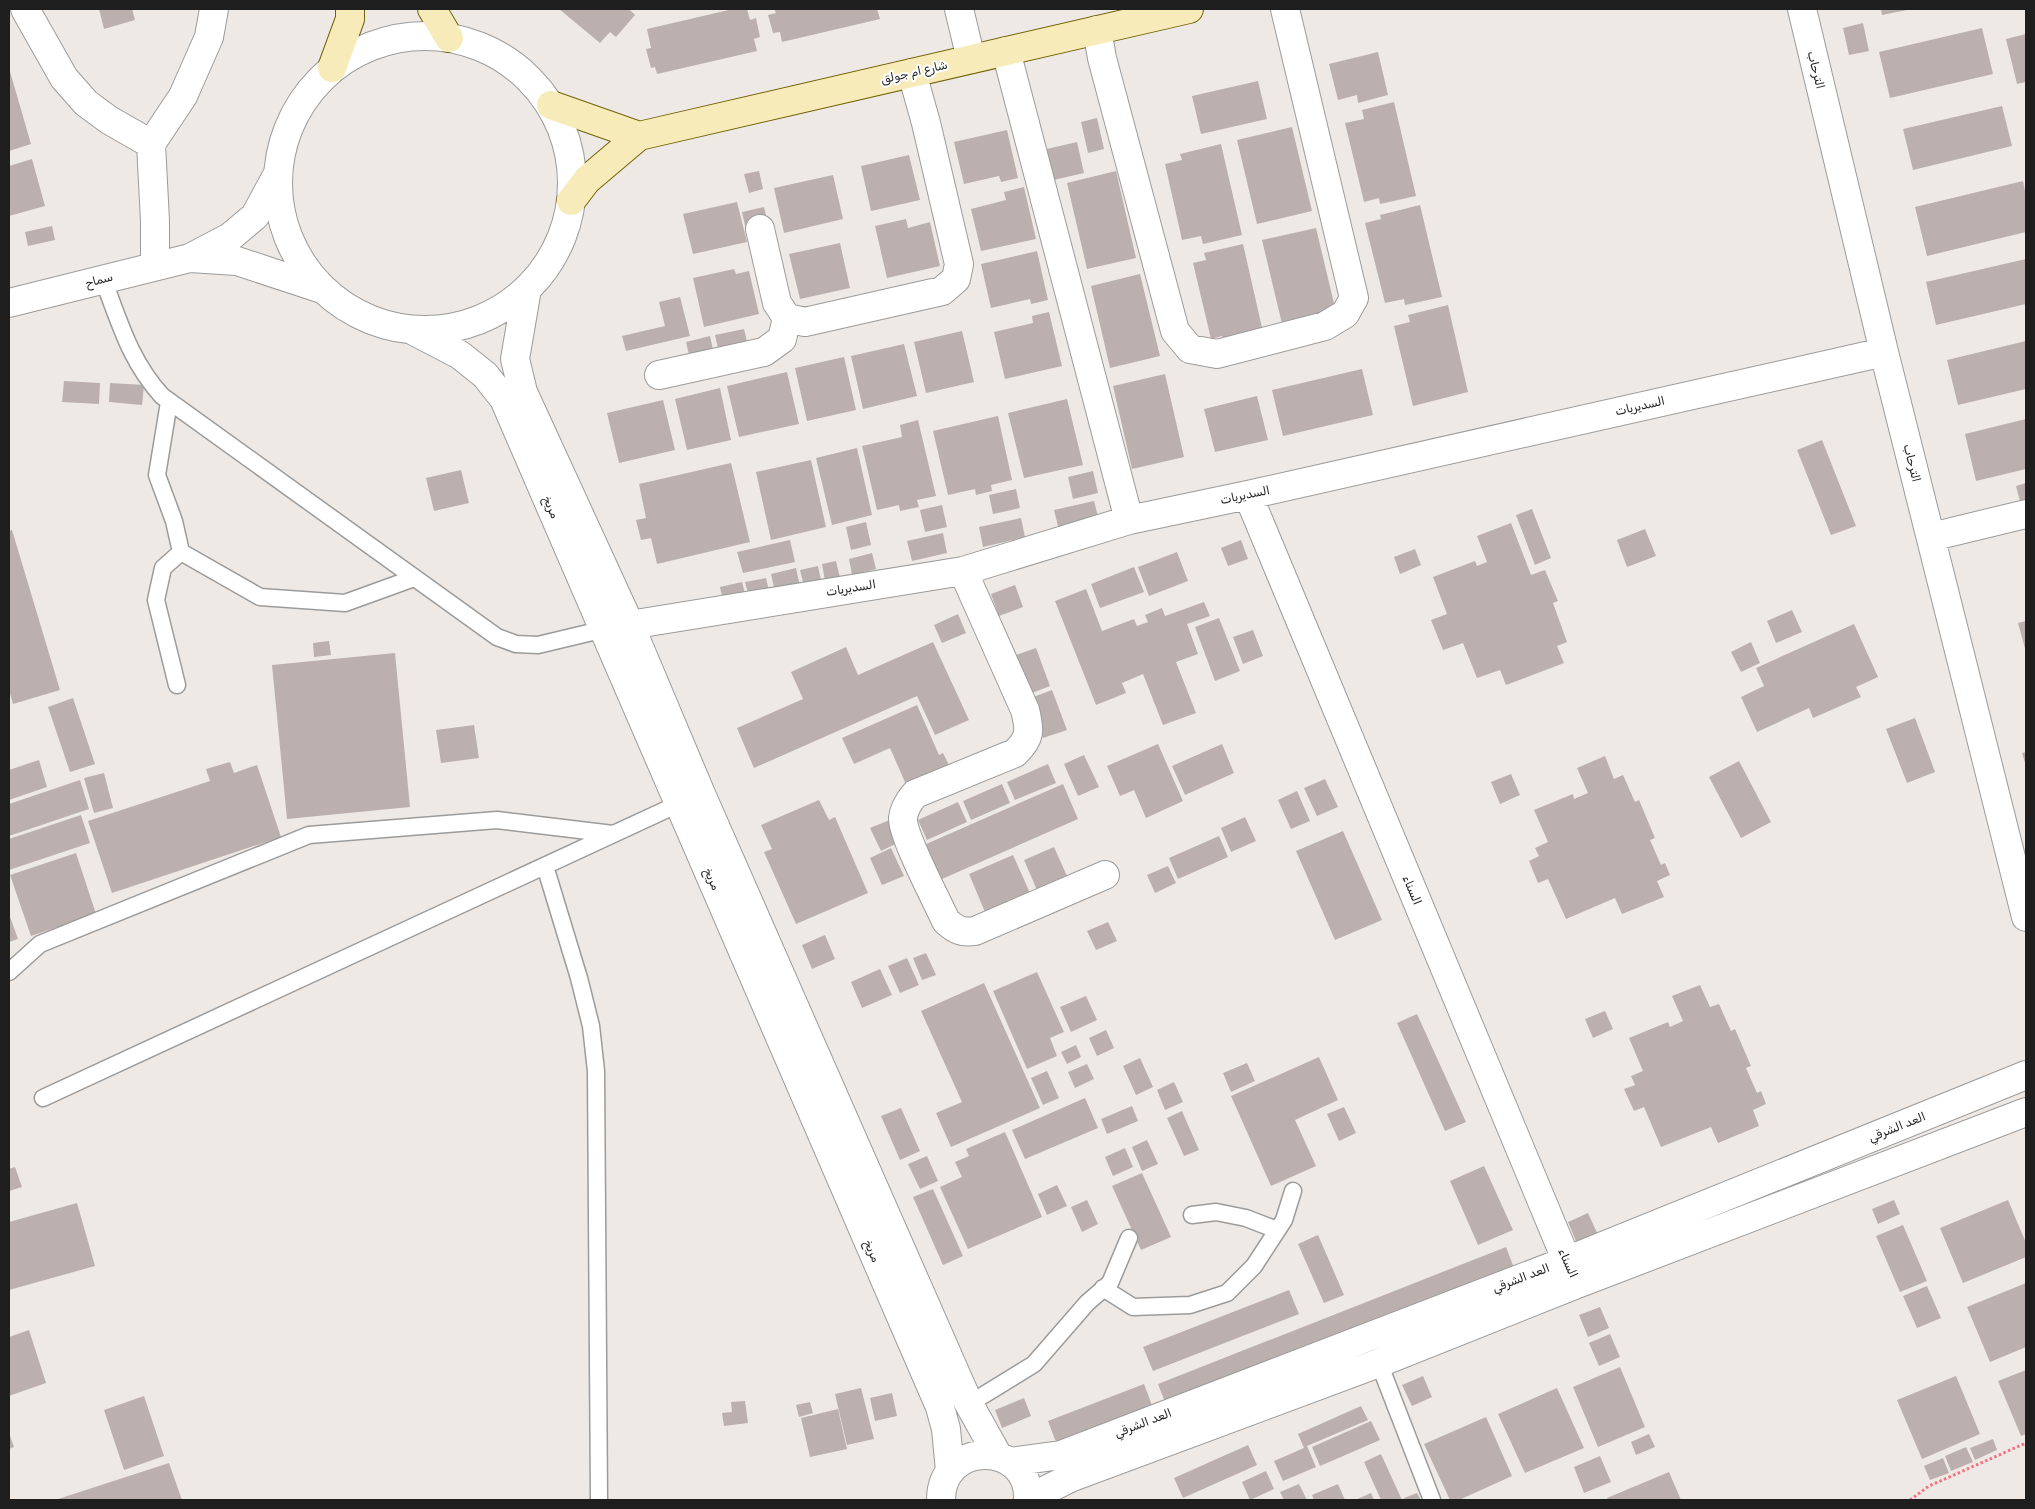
<svg xmlns="http://www.w3.org/2000/svg" width="2035" height="1509" font-family="Rubik,Cairo,sans-serif">
<rect width="100%" height="100%" fill="#efe9e5"/>
<path fill="#bbb0ae" d="M99 9H132L135 20 104 29Z
M559 9H629L635 15 616 37 610 32 600 43Z
M733 9H747L750 20 756 18 760 37 754 39 757 51 657 74 655 67 651 68 646 49 651 48 647 29Z
M774 9H877L880 19 782 42 780 32 773 33 768 15 776 13Z
M1881 9H1907V10L1882 15Z
M1863 23 1869 51 1849 55 1843 28Z
M1982 28 1993 74 1890 98 1879 52Z
M2026 34V82L2017 84 2006 39Z
M1378 52 1388 95 1358 103 1357 95 1338 100 1329 64Z
M9 68 31 144 9 151Z
M1258 81 1267 119 1201 134 1192 96Z
M1394 102 1416 196 1380 204 1379 198 1364 202 1345 123 1364 119 1362 110Z
M2002 106 2012 146 1913 170 1903 129Z
M1097 118 1104 149 1088 153 1081 122Z
M1292 127 1312 211 1257 224 1237 140Z
M1007 130 1018 178 1001 182 999 176 964 184 954 142Z
M1077 142 1084 173 1045 182 1038 151Z
M1221 144 1242 235 1203 244 1201 236 1182 240 1165 164 1182 160 1180 154Z
M909 155 920 200 871 211 861 166Z
M32 159 45 206 9 216V166Z
M759 171 763 189 749 193 744 174Z
M1116 171 1136 258 1087 269 1067 183Z
M833 175 843 219 784 233 774 188Z
M2023 181 2026 196V232L1927 256 1915 207Z
M1024 187 1036 239 981 251 971 209 1006 200 1004 192Z
M737 202 747 242 693 254 683 214Z
M1420 205 1442 297 1405 305 1404 299 1385 303 1365 223 1381 219 1380 215Z
M764 207 768 224 746 230 742 212Z
M906 219 908 228 930 222 940 266 887 278 875 226Z
M52 226 55 240 28 246 25 232Z
M1316 228 1337 316 1283 328 1262 240Z
M840 243 850 288 800 299 789 254Z
M1243 244 1263 332 1223 341 1222 336 1211 339 1193 263 1206 260 1204 253Z
M1037 251 1048 300 1031 304 1030 299 991 308 981 264Z
M2026 259V304L1936 325 1926 282Z
M734 269 736 274 749 271 759 314 704 327 693 278Z
M1140 274 1160 356 1110 368 1091 286Z
M680 297 690 336 626 351 622 336 665 326 659 302Z
M1448 305 1468 392 1413 406 1394 326 1410 322 1408 315Z
M1049 312 1062 366 1005 379 994 332 1033 323 1032 316Z
M744 329 748 346 719 353 715 335Z
M962 331 974 382 926 393 914 342Z
M710 336 714 354 690 359 686 342Z
M2026 341V389L1958 405 1947 360Z
M904 344 917 396 863 409 851 356Z
M844 357 856 410 807 421 795 368Z
M1362 369 1373 415 1283 436 1272 390Z
M787 372 799 424 739 437 727 386Z
M1165 374 1184 457 1132 469 1113 386Z
M64 381 100 383 99 404 62 402Z
M110 383 144 385 142 405 109 402Z
M720 388 731 440 687 450 675 399Z
M1257 396 1268 440 1215 452 1204 409Z
M1067 399 1083 465 1024 478 1008 413Z
M663 400 675 450 619 463 607 413Z
M998 416 1012 480 991 485 992 491 976 495 975 489 948 495 933 431Z
M2026 419V469L1976 481 1965 434Z
M918 420 936 496 917 500 919 507 900 511 899 505 877 510 862 446 902 437 900 425Z
M1822 440 1856 526 1831 535 1797 450Z
M857 448 872 515 832 525 816 458Z
M811 460 826 527 771 540 756 472Z
M731 463 750 542 657 564 651 538 641 540 636 520 646 518 639 484Z
M461 470 469 503 434 511 426 478Z
M1093 471 1098 493 1073 499 1068 477Z
M2026 483V508L2022 509 2016 486Z
M1016 489 1020 508 993 514 989 495Z
M1094 501 1099 520 1059 530 1054 510Z
M942 505 947 527 925 532 920 510Z
M1532 509 1551 558 1535 565 1516 515Z
M1021 518 1025 537 983 547 979 527Z
M866 522 871 545 851 550 846 527Z
M1511 523 1531 575 1545 570 1558 601 1553 603 1567 642 1557 646 1564 663 1506 685 1500 670 1477 678 1463 643 1443 650 1431 620 1447 614 1433 577 1475 561 1477 566 1487 562 1477 536Z
M1645 529 1656 556 1627 567 1617 540Z
M12 530 60 690 13 704 9 690V531Z
M943 533 947 553 912 561 907 541Z
M790 540 795 562 743 573 737 552Z
M1241 540 1248 559 1228 566 1221 548Z
M1415 549 1421 565 1400 574 1394 557Z
M1177 552 1188 581 1149 596 1138 567Z
M872 553 876 569 852 575 849 559Z
M836 561 841 582 826 586 822 564Z
M818 566 822 585 805 590 800 570Z
M1134 567 1144 592 1100 608 1091 584Z
M796 568 801 591 776 596 771 574Z
M766 578 770 595 750 600 745 582Z
M742 582 747 601 724 606 720 587Z
M1015 585 1023 607 999 616 991 594Z
M1086 589 1102 631 1134 619 1137 626 1148 622 1145 615 1162 608 1165 616 1204 602 1210 616 1187 624 1198 654 1176 662 1196 713 1163 725 1143 674 1122 683 1126 693 1096 705 1055 601Z
M1792 610 1802 632 1776 643 1767 621Z
M958 614 966 633 942 643 934 625Z
M1219 618 1240 671 1215 681 1195 627Z
M2026 621V652L2018 623Z
M1854 624 1878 677 1856 687 1861 697 1813 718 1809 708 1757 732 1741 697 1764 686 1756 668Z
M1253 630 1263 656 1243 664 1233 637Z
M329 641 331 655 314 657 313 643Z
M933 642 969 720 935 735 917 696 754 768 737 728 803 699 791 672 846 647 858 675Z
M1751 642 1760 663 1741 672 1731 652Z
M1036 648 1050 686 1027 695 1013 656Z
M395 653 410 807 287 819 272 665Z
M1052 690 1067 730 1043 738 1028 699Z
M73 698 95 764 70 772 48 707Z
M917 705 939 755 943 753 951 769 908 789 890 748 854 764 842 738Z
M1915 718 1935 772 1907 783 1886 729Z
M474 725 479 758 441 763 436 730Z
M1158 744 1183 801 1146 818 1134 790 1120 796 1107 766Z
M1222 744 1234 773 1185 795 1172 766Z
M2026 752V766L2022 753Z
M1084 755 1099 787 1078 796 1064 764Z
M1605 756 1614 779 1623 775 1635 802 1639 800 1655 838 1650 840 1661 865 1665 863 1670 875 1657 881 1664 897 1622 914 1615 898 1566 919 1548 879 1538 883 1529 861 1539 856 1535 848 1548 842 1534 810 1573 794 1574 799 1588 793 1577 768Z
M39 760 47 787 9 800V770Z
M1739 761 1771 822 1741 838 1709 777Z
M230 762 234 773 257 765 281 837 112 893 88 821 210 781 206 769Z
M1048 764 1056 783 1015 800 1007 782Z
M104 773 113 808 94 813 84 778Z
M1511 774 1520 795 1500 804 1491 782Z
M1325 779 1338 807 1317 816 1304 788Z
M80 780 89 809 9 836V804Z
M1002 784 1010 803 971 820 963 801Z
M1063 784 1078 819 933 883 917 848Z
M1297 791 1310 821 1291 829 1278 800Z
M819 800 829 820 835 817 868 893 796 924 764 852 772 849 761 825Z
M958 802 967 822 927 840 918 820Z
M81 815 90 843 9 870V839Z
M1245 817 1256 841 1231 852 1221 828Z
M892 819 902 841 881 851 870 828Z
M1343 831 1382 920 1335 940 1296 851Z
M1219 836 1228 857 1178 879 1169 858Z
M1054 847 1067 876 1037 890 1024 860Z
M891 848 904 876 882 885 870 858Z
M76 853 96 914 31 936 10 875Z
M1013 855 1030 893 985 912 969 874Z
M1168 866 1176 883 1155 893 1147 875Z
M9 914 18 939 9 942Z
M1108 922 1117 941 1096 950 1087 931Z
M825 935 835 959 812 969 802 945Z
M926 953 936 975 922 980 913 958Z
M907 958 919 985 900 993 888 966Z
M880 969 892 995 862 1008 851 982Z
M1037 972 1064 1032 1050 1038 1057 1056 1027 1069 993 991Z
M984 983 1040 1108 951 1147 936 1113 962 1102 921 1011Z
M1700 985 1710 1007 1719 1004 1731 1031 1735 1029 1751 1066 1746 1068 1757 1093 1761 1091 1766 1104 1753 1110 1759 1126 1718 1143 1711 1127 1661 1147 1644 1107 1634 1111 1624 1089 1635 1085 1631 1076 1643 1071 1629 1038 1668 1022 1670 1027 1683 1021 1672 996Z
M1086 996 1097 1020 1071 1032 1060 1007Z
M1605 1011 1613 1029 1593 1038 1585 1019Z
M1417 1014 1466 1122 1445 1131 1397 1023Z
M1106 1030 1114 1048 1097 1056 1089 1038Z
M1076 1045 1081 1057 1067 1064 1061 1052Z
M1319 1057 1338 1100 1295 1120 1316 1166 1271 1186 1231 1096Z
M1140 1058 1153 1087 1136 1095 1123 1066Z
M1247 1063 1255 1081 1231 1092 1223 1073Z
M1087 1064 1094 1079 1075 1088 1068 1072Z
M1047 1071 1059 1098 1043 1105 1031 1078Z
M1174 1082 1183 1102 1165 1110 1157 1090Z
M1085 1098 1098 1128 1025 1159 1012 1130Z
M1132 1106 1138 1121 1107 1134 1101 1119Z
M1344 1107 1356 1133 1339 1141 1327 1114Z
M901 1108 920 1151 900 1160 881 1116Z
M1182 1111 1199 1150 1184 1156 1167 1118Z
M1005 1132 1042 1217 968 1249 940 1187 962 1177 955 1162 969 1156 966 1149Z
M1147 1140 1158 1164 1142 1171 1132 1147Z
M1125 1148 1133 1167 1113 1176 1105 1157Z
M927 1156 938 1181 920 1189 908 1164Z
M1484 1166 1513 1230 1478 1245 1450 1181Z
M15 1167 22 1187 9 1191V1169Z
M1142 1173 1171 1237 1141 1250 1112 1186Z
M1057 1185 1067 1206 1047 1215 1038 1194Z
M933 1189 963 1256 943 1265 913 1197Z
M1087 1200 1098 1224 1082 1232 1071 1207Z
M1894 1200 1900 1214 1878 1224 1872 1209Z
M2008 1200 2026 1243V1257L1963 1283 1940 1228Z
M77 1203 95 1266 9 1290V1222Z
M1588 1213 1599 1237 1578 1246 1568 1222Z
M1903 1225 1927 1281 1900 1292 1876 1236Z
M1318 1235 1344 1295 1324 1303 1298 1244Z
M1506 1247 1516 1273 1168 1410 1158 1384Z
M2026 1283V1347L1990 1362 1967 1307Z
M1927 1286 1941 1318 1917 1328 1903 1296Z
M1289 1290 1299 1314 1153 1371 1143 1347Z
M1600 1307 1609 1328 1588 1337 1579 1315Z
M29 1330 46 1383 9 1396V1337Z
M1610 1334 1620 1357 1599 1366 1589 1343Z
M1620 1367 1645 1427 1598 1447 1573 1387Z
M2026 1370V1434L2021 1436 1998 1381Z
M1423 1376 1432 1397 1412 1406 1402 1385Z
M1956 1376 1980 1434 1922 1459 1897 1400Z
M1144 1384 1153 1408 1057 1445 1048 1421Z
M861 1388 874 1439 847 1445 835 1394Z
M1557 1388 1584 1448 1525 1473 1498 1414Z
M892 1393 897 1416 875 1421 870 1398Z
M144 1396 164 1456 124 1470 104 1410Z
M1024 1398 1031 1416 1002 1428 995 1410Z
M745 1401 748 1423 724 1426 722 1413 732 1412 731 1402Z
M810 1402 813 1413 799 1417 796 1405Z
M1361 1406 1368 1420 1307 1446 1316 1467 1283 1481 1274 1461 1304 1448 1298 1434Z
M838 1409 847 1449 810 1457 801 1418Z
M1486 1417 1512 1476 1459 1500H1450L1424 1444Z
M1371 1421 1380 1440 1320 1466 1312 1447Z
M9 1433 14 1447 9 1449Z
M1649 1434 1655 1447 1636 1455 1631 1442Z
M1993 1439 1997 1450 1975 1460 1970 1448Z
M1248 1445 1257 1465 1183 1498 1174 1478Z
M1966 1447 1973 1462 1951 1471 1945 1456Z
M1381 1454 1402 1500H1381L1364 1462Z
M1600 1456 1611 1482 1584 1493 1574 1467Z
M1943 1458 1949 1473 1930 1480 1924 1466Z
M169 1463 182 1500H55Z
M1266 1471 1274 1489 1250 1500 1242 1482Z
M1669 1472 1681 1500H1608L1607 1498Z
M1299 1484 1307 1500H1284L1280 1492Z
M1338 1484 1345 1500H1314L1312 1495Z
M1371 1493 1374 1500H1355Z
M1417 1493 1421 1500H1405L1404 1498Z"/>
<g fill="none" stroke-linecap="round" stroke-linejoin="round">
<g stroke="#9b9b9b" stroke-width="19">
<path id="lane" d="M103 279C120 323 130 361 162 396L497 637 516 644 538 645 605 629
M169 402 157 475 174 521 181 552 260 597 345 603 414 578
M177 685 156 600 163 568 181 552
M545 866 579 978 591 1026 596 1071 599 1500
M9 972 40 944 309 835 497 820 613 834
M43 1098 687 800
M1192 1215 1216 1212 1246 1218 1277 1230
M1103 1288 1133 1307 1190 1305 1227 1293 1254 1266 1284 1220 1293 1191
M1379 1363 1432 1500
M969 1404 1034 1364 1087 1303 1110 1283 1129 1238"/>
</g>
<g stroke="#9b9b9b" stroke-width="30">
<path id="street" d="M25 9 64 78 86 103 109 120 151 144
M959 9 971 59
M1802 9 1884 352 2026 917
M1097 30 1102 58 1175 331 1190 349 1217 354 1325 326 1345 314 1354 298 1285 9
M278 183a147 147 0 1 1 294 0a147 147 0 1 1-294 0Z
M1006 51 1129 520
M760 229 777 303 787 318 805 322 942 291 956 279 959 264 926 123 912 73
M190 258 237 261 322 289
M155 265V221L151 144 183 96 209 37 214 9
M527 289 515 359 523 392 629 623 701 794 969 1404 998 1456
M9 303 190 258 230 237 255 216 276 177
M412 330 460 355 485 375 504 399 940 1407 946 1429 950 1471
M659 375 764 352 782 339 787 318
M1248 495 1573 1276
M1931 537 2026 514
M963 571 1025 710C1030 730 1031 738 1015 753L915 794C909 801 904 808 903 818 902 835 937 901 946 921 956 930 962 933 975 931L1105 875
M605 629 963 571 1129 520 1248 495 1884 352
M1010 1462 1061 1455 1566 1261 2026 1075
M941 1500C941 1439 1031 1441 1028 1500
M1034 1500 1044 1491 1070 1478 1379 1363 1577 1284 2026 1112"/>
</g>
<g stroke="#726309" stroke-width="30">
<path id="secondary" d="M432 9 449 38
M332 68 350 19V9
M551 105 639 136
M571 201 587 180 639 136 1189 9"/>
</g>
<path stroke="#f57083" stroke-width="3" stroke-dasharray="2.5 2.5" stroke-linecap="butt" d="M1910 1500 1929 1486 2026 1443"/>
<use href="#lane" stroke="#fff" stroke-width="16"/>
<use href="#street" stroke="#fff" stroke-width="28"/>
<use href="#secondary" stroke="#f7ebba" stroke-width="28"/>
</g>
<g text-anchor="middle" stroke-width="4" stroke-linejoin="round" paint-order="stroke">
<g font-size="12" fill="#1e1e1e" stroke="#fff">
<text transform="translate(1816 70) rotate(76)" y="4">الترحاب</text>
<text transform="translate(914 72) rotate(-13)" y="4">شارع ام جولق</text>
<text transform="translate(99 280) rotate(-15)" y="4">سماح</text>
<text transform="translate(1640 406) rotate(-13)" y="4">السديريات</text>
<text transform="translate(1912 463) rotate(76)" y="4">الترحاب</text>
<text transform="translate(1245 495) rotate(-12)" y="4">السديريات</text>
<text transform="translate(551 507) rotate(66)" y="4">مريخ</text>
<text transform="translate(851 588) rotate(-9)" y="4">السديريات</text>
<text transform="translate(712 879) rotate(67)" y="4">مريخ</text>
<text transform="translate(1412 890) rotate(67)" y="4">السناء</text>
<text transform="translate(1897 1127) rotate(-22)" y="4">العد الشرقي</text>
<text transform="translate(872 1251) rotate(67)" y="4">مريخ</text>
<text transform="translate(1568 1263) rotate(66)" y="4">السناء</text>
<text transform="translate(1521 1278) rotate(-21)" y="4">العد الشرقي</text>
<text transform="translate(1143 1423) rotate(-21)" y="4">العد الشرقي</text>
</g>
</g>
<rect width="2035" height="1509" fill="none" stroke="#1e1e1e" stroke-width="20"/>
</svg>
